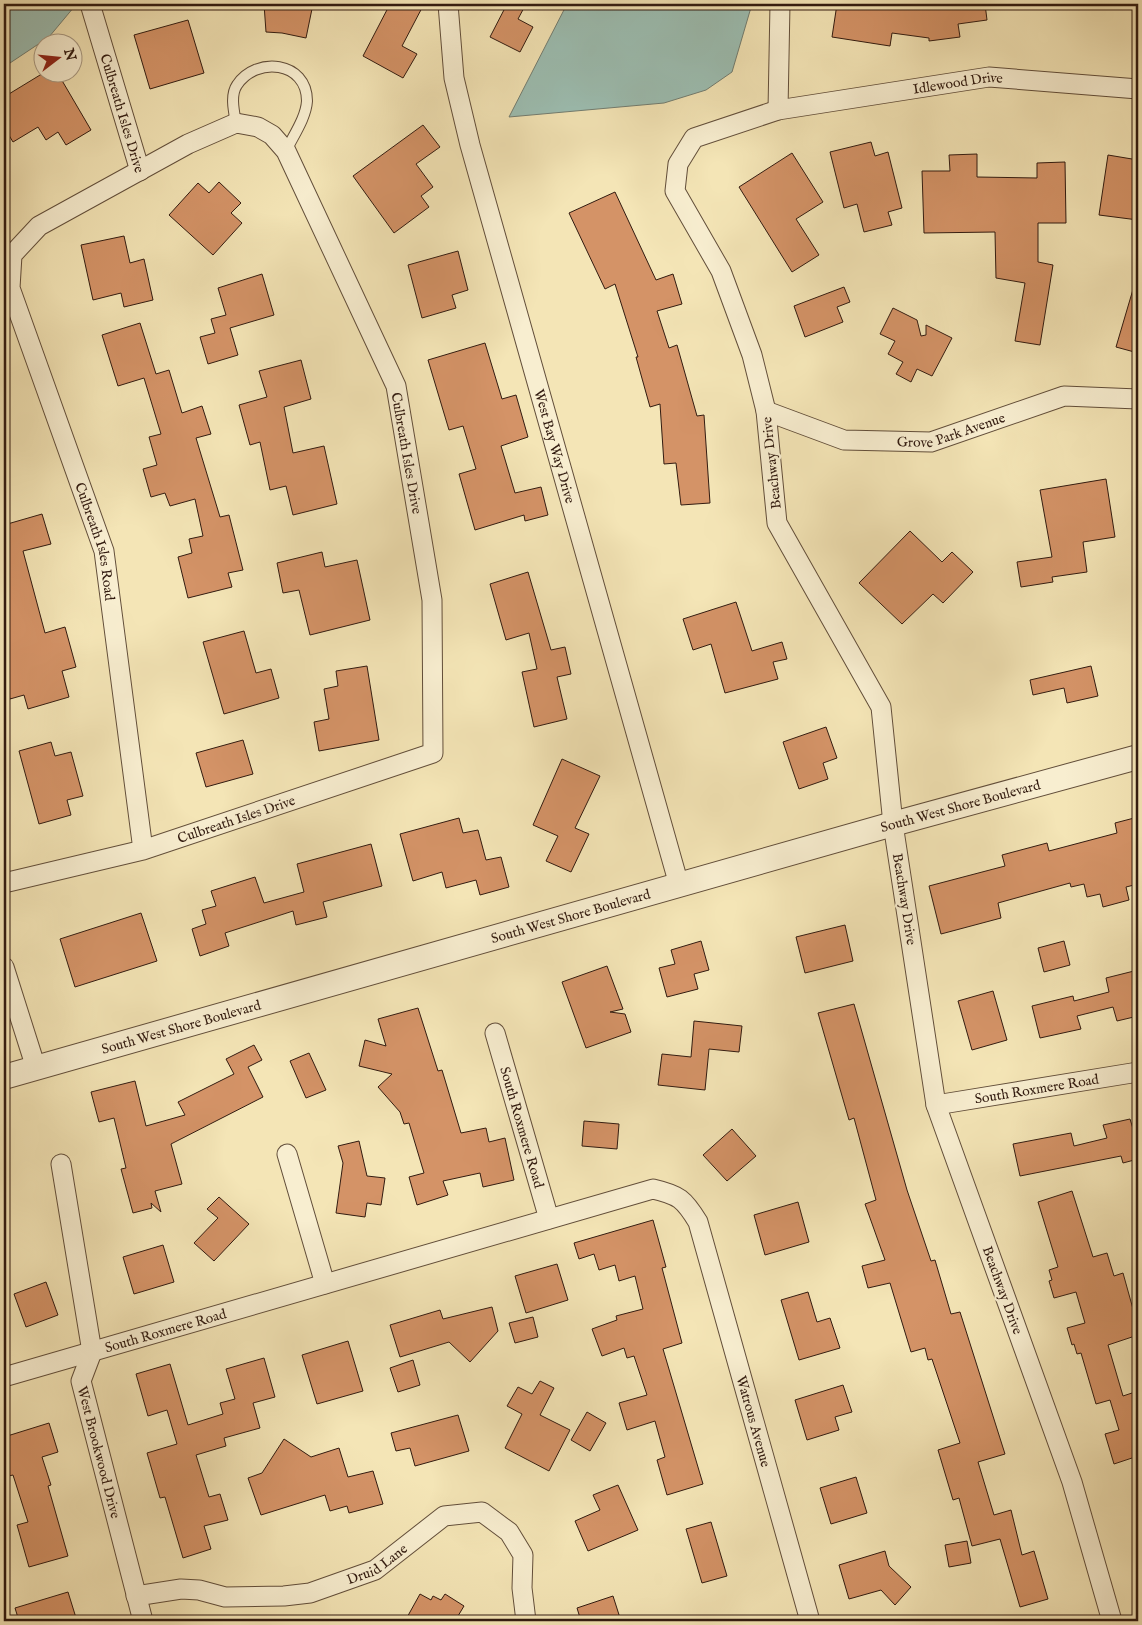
<svg xmlns="http://www.w3.org/2000/svg" width="1142" height="1625" font-family="'IM FELL English',serif">
<rect width="100%" height="100%" fill="#f4e5b6"/>
<filter id="stains"><feTurbulence type="fractalNoise" baseFrequency=".004" numOctaves="4"/><feColorMatrix values="0 0 0 0 .2 0 0 0 0 .09 0 0 0 0 .02 0 0 0 .5 -.17"/></filter>
<radialGradient id="worn" r=".72"><stop offset=".6" stop-color="#630" stop-opacity="0"/><stop offset="1" stop-color="#630" stop-opacity=".3"/></radialGradient>
<path fill="#9cbeb2" stroke="#727d71" d="M4 4H82L74 7 49 37 4 67Z
M567 4H752L732 72 706 90 664 103 509 117Z"/>
<path fill="#d49367" stroke="#321b10" d="M264 4H313L306 38 282 33 266 32Z
M390 4H424L402 46 417 54 403 78 363 56Z
M507 4H526L518 19 533 27 520 52 490 37Z
M837 4H985L987 20 958 24 960 37 929 41V38L892 33 890 46 832 37Z
M188 20 204 73 150 89 134 35Z
M45 72H57L91 130 66 145 58 132 46 140 38 127 13 142 4 127V97Z
M423 125 440 147 416 164 433 187 421 196 429 207 394 233 353 176Z
M871 142 875 156 888 152 902 208 888 212 892 225 864 232 857 204 844 208 830 152Z
M792 153 823 202 796 219 819 255 792 272 739 187Z
M977 154V177L1037 178V163L1065 162 1066 223H1038V262L1053 265 1040 345 1015 341 1025 283 996 278 995 232 924 233 922 171H950L949 155Z
M1108 155 1138 160V220L1099 215Z
M219 182 241 203 231 213 242 223 213 255 169 215 198 183 209 193Z
M615 192 656 280 673 274 682 304 657 311 669 348 677 345 697 416 704 415 710 503 681 505 676 463 664 464 660 404 650 407 636 357H638L615 284 605 289 569 213Z
M124 236 130 263 144 259 153 300 124 307 121 293 93 300 81 245Z
M458 251 468 290 452 295 456 308 422 318 408 265Z
M262 274 274 315 230 328 238 355 208 364 200 337 215 333 211 319 226 315 218 288Z
M1134 286 1138 287V353L1116 347Z
M844 287 850 302 837 307 843 322 805 337 794 306Z
M893 308 917 320 921 336 926 335V325L952 338 932 376 917 369 911 382 896 374 903 362 888 354 895 341 880 334Z
M140 323 156 374 169 370 182 413 202 406 211 434 196 438 220 517 229 515 243 570 228 573 232 587 188 598 178 557 192 553 189 539 203 536 195 499 170 506 165 493 151 497 143 469 157 465 149 437 161 434 144 378 118 386 102 335Z
M485 343 502 399 516 395 528 437 501 446 515 493 541 487 548 515 525 521 524 515 475 530 459 474 476 469 463 426 449 430 428 360Z
M301 360 311 399 284 407 293 453 324 446 337 504 293 515 286 486 270 490 260 442 250 445 239 405 267 397 259 371Z
M1106 479 1115 537 1083 542 1087 572 1052 577 1053 582 1021 587 1017 562 1052 557 1040 490Z
M42 514 51 544 23 551 45 633 65 627 76 667 62 671 69 697 28 709 24 695 10 699 4 677V525Z
M910 531 942 562 952 552 973 572 943 603 933 594 902 624 859 583Z
M322 552 325 567 357 560 370 620 310 635 299 590 283 593 277 563Z
M528 572 551 650 565 647 571 674 557 677 567 719 534 727 522 672 537 669 529 633 506 640 490 584Z
M736 602 752 651 782 642 787 659 773 662 778 679 725 693 711 644 693 650 683 619Z
M244 631 256 673 271 669 279 698 224 714 203 642Z
M367 666 379 740 319 751 314 722 329 719 324 689 338 686 336 671Z
M1091 666 1098 696 1067 703 1064 688 1033 695 1030 680Z
M826 727 837 758 823 763 828 779 799 789 783 742Z
M243 740 253 774 206 787 196 753Z
M51 742 55 756 71 752 83 796 67 800 71 815 39 824 19 751Z
M562 759 600 776 575 828 589 834 571 872 546 861 558 836 533 825Z
M1138 817V884L1126 887 1129 900 1103 907 1100 894 1087 897 1084 884 1071 887 1070 883 998 903 1001 918 941 934 929 886 1005 866 1002 855 1047 843 1049 851 1117 833 1115 823Z
M459 818 463 833 478 830 486 860 501 857 509 887 480 895 476 880 446 888 442 872 413 881 400 834Z
M371 844 382 886 323 902 327 917 296 925 293 911 225 933 229 946 200 956 192 929 206 924 202 910 216 906 211 891 255 877 264 903 304 892 297 864Z
M141 913 157 961 75 987 60 939Z
M845 925 853 961 805 973 796 937Z
M701 941 709 970 694 974 698 989 667 997 659 968 675 964 671 950Z
M1064 941 1070 965 1044 972 1038 948Z
M607 966 623 1009 610 1012 625 1014 631 1032 586 1048 562 982Z
M1138 970V1016L1117 1021 1113 1007 1077 1016 1081 1029 1040 1038 1032 1006 1073 996 1074 1001 1109 992 1106 978Z
M993 991 1007 1040 972 1050 958 1001Z
M854 1004 907 1190 931 1261 935 1260 951 1314 960 1312 1005 1454 978 1462 994 1515 1011 1510 1022 1555 1034 1551 1048 1599 1020 1607 1000 1539 972 1546 959 1498 953 1500 938 1450 960 1443 932 1359 928 1360 925 1348 911 1352 890 1283 868 1288 862 1266 885 1260 865 1204 876 1200 854 1118 849 1120 818 1013Z
M418 1008 438 1071 442 1070 461 1133 486 1128 489 1142 505 1138 514 1180 483 1187 480 1173 443 1181 448 1195 417 1205 409 1177 424 1173 409 1123 404 1124 400 1112 378 1087 392 1074 359 1066 365 1040 386 1046 378 1019Z
M694 1021 742 1026 739 1052 709 1049 705 1090 658 1085 662 1054 691 1057Z
M254 1045 262 1060 248 1067 263 1097 171 1144 182 1184 155 1191 161 1212 151 1203 152 1208 133 1213 121 1169 126 1168 114 1118 99 1122 91 1092 135 1081 146 1126 185 1115 178 1102 234 1074 226 1059Z
M309 1053 326 1090 306 1098 290 1061Z
M1130 1119 1134 1132 1138 1131V1159L1123 1163 1121 1156 1020 1176 1013 1144 1071 1133 1074 1146 1107 1138 1103 1125Z
M584 1121 619 1124 617 1149 582 1146Z
M732 1129 756 1156 727 1181 703 1155Z
M359 1141 367 1176 385 1178 381 1205 367 1203 365 1217 336 1213 343 1163 338 1146Z
M1072 1191 1093 1257 1107 1253 1114 1276 1123 1273 1138 1327V1335L1108 1345 1123 1396 1138 1391V1456L1114 1464 1105 1434 1119 1430 1110 1400 1096 1404 1081 1353 1077 1354 1074 1344 1072 1345 1067 1328 1085 1323 1076 1292 1054 1298 1049 1281 1052 1280 1049 1270 1058 1267 1038 1202Z
M219 1197 249 1224 214 1261 194 1243 218 1218 207 1209Z
M798 1202 809 1242 765 1255 754 1215Z
M653 1220 666 1267 662 1268 682 1343 663 1349 703 1484 667 1495 657 1460 665 1457 655 1421 627 1430 619 1403 647 1395 634 1356 627 1358 624 1348 602 1356 592 1329 617 1320 616 1316 643 1309 635 1276 619 1281 615 1265 599 1270 594 1254 579 1259 574 1243Z
M163 1245 174 1282 134 1294 123 1257Z
M557 1264 568 1300 526 1313 515 1276Z
M46 1282 58 1315 26 1327 14 1294Z
M808 1292 817 1322 830 1318 840 1348 799 1360 781 1300Z
M492 1307 498 1331 470 1362 449 1342 400 1357 390 1325 440 1310 443 1319Z
M533 1317 538 1337 515 1343 509 1323Z
M348 1341 363 1391 317 1404 302 1355Z
M264 1358 275 1397 253 1403 260 1428 224 1438 226 1446 196 1455 209 1497 220 1494 228 1520 204 1526 211 1549 183 1558 165 1497 160 1498 147 1453 177 1444 167 1410 148 1416 136 1374 170 1364 188 1425 223 1414 220 1403 235 1399 226 1369Z
M413 1360 420 1385 398 1392 390 1368Z
M540 1381 554 1388 540 1415 570 1430 549 1471 505 1448 522 1414 507 1406 518 1387 532 1394Z
M843 1385 852 1412 835 1417 839 1430 807 1440 795 1400Z
M587 1412 606 1423 590 1451 571 1440Z
M458 1415 469 1451 415 1466 410 1448 396 1451 391 1433Z
M49 1423 58 1452 42 1457 51 1485 48 1486 68 1556 29 1567 17 1525 28 1522 13 1475 4 1477V1437Z
M284 1439 311 1457 339 1448 348 1477 373 1471 383 1504 349 1513 347 1506 330 1511 325 1495 261 1515 248 1478 262 1473Z
M856 1477 867 1513 831 1524 820 1488Z
M618 1485 638 1530 588 1551 575 1521 600 1510 593 1495Z
M711 1522 727 1576 702 1583 686 1529Z
M967 1541 971 1563 949 1567 945 1545Z
M885 1551 889 1566 911 1587 895 1605 881 1590 849 1599 839 1565Z
M68 1592 77 1621H19L15 1608Z
M420 1594 431 1600 433 1596 441 1600 445 1594 464 1606 455 1621H405Z
M613 1596 621 1621H581L577 1608Z"/>
<g fill="none" stroke-linecap="round" stroke-linejoin="round">
<g stroke="#624e3a" stroke-width="12">
<path id="service" d="M236 123C234 112 230 95 237 85 256 56 307 61 307 101 306 118 293 136 286 151"/>
</g>
<g stroke="#624e3a" stroke-width="21">
<g id="minor">
<path id="s1" d="M90 4 140 171"/>
<path id="s2" d="M448 4 454 78 470 145 679 885"/>
<path d="M778 110 780 4"/>
<path id="s3" d="M766 411 844 440 931 442 1064 396 1138 399"/>
<path id="s4" d="M4 883 143 850 433 753 432 600 396 386 286 151 272 135 258 127 236 123 188 144 39 226 12 255 10 288 104 551 143 850"/>
<path d="M4 967 36 1068"/>
<path id="s5" d="M495 1033 549 1219"/>
<path id="s6" d="M936 1105 1138 1072"/>
<path d="M287 1154 325 1284"/>
<path id="s7" d="M61 1164 92 1352 81 1381 143 1621"/>
<path id="s8" d="M4 1377 653 1189C679 1195 684 1199 698 1222L810 1621"/>
<path id="s9" d="M136 1596 181 1589 199 1590 225 1597 284 1596 310 1593 375 1570 444 1516 482 1512 509 1532 523 1555 522 1588 526 1621"/>
<path id="s10" d="M1112 1621 1072 1482 936 1105 893 824 881 707 777 523 766 411 752 355 721 271 675 191 678 164 694 138 778 110 989 77 1138 89"/>
</g>
</g>
<g stroke="#624e3a" stroke-width="26">
<g id="tertiary">
<path id="s11" d="M4 1077 893 824 1138 757"/>
</g>
</g>
<use href="#service" stroke="#f8eed0" stroke-width="10"/>
<use href="#minor" stroke="#f8eed0" stroke-width="19"/>
<use href="#tertiary" stroke="#f8eed0" stroke-width="24"/>
</g>
<g text-anchor="middle" stroke-width="4.5" stroke-linejoin="round" paint-order="stroke">
<g font-size="14" fill="#321b10" stroke="#f8eed0">
<text dy="5" stroke="none"><textPath href="#s10" startOffset="1839">Idlewood Drive</textPath></text>
<text dy="5" stroke="none"><textPath href="#s1" startOffset="114">Culbreath Isles Drive</textPath></text>
<text dy="5" stroke="none"><textPath href="#s3" startOffset="192">Grove Park Avenue</textPath></text>
<text dy="5" stroke="none"><textPath href="#s2" startOffset="456">West Bay Way Drive</textPath></text>
<text transform="translate(407 453) rotate(80)" y="5">Culbreath Isles Drive</text>
<text transform="translate(771 463) rotate(-96)" y="5">Beachway Drive</text>
<text dy="5" stroke="none"><textPath href="#s4" startOffset="1701">Culbreath Isles Road</textPath></text>
<text dy="5" stroke="none"><textPath href="#s11" startOffset="994">South West Shore Boulevard</textPath></text>
<text dy="5" stroke="none"><textPath href="#s4" startOffset="241">Culbreath Isles Drive</textPath></text>
<text transform="translate(905 899) rotate(81)" y="5">Beachway Drive</text>
<text dy="5" stroke="none"><textPath href="#s11" startOffset="589">South West Shore Boulevard</textPath></text>
<text dy="5" stroke="none"><textPath href="#s11" startOffset="184">South West Shore Boulevard</textPath></text>
<text dy="5" stroke="none"><textPath href="#s6" startOffset="102">South Roxmere Road</textPath></text>
<text dy="5" stroke="none"><textPath href="#s5" startOffset="98">South Roxmere Road</textPath></text>
<text transform="translate(1003 1290) rotate(70)" y="5">Beachway Drive</text>
<text dy="5" stroke="none"><textPath href="#s8" startOffset="168">South Roxmere Road</textPath></text>
<text dy="5" stroke="none"><textPath href="#s8" startOffset="941">Watrous Avenue</textPath></text>
<text dy="5" stroke="none"><textPath href="#s7" startOffset="295">West Brookwood Drive</textPath></text>
<text dy="5" stroke="none"><textPath href="#s9" startOffset="249">Druid Lane</textPath></text>
</g>
</g>
<rect width="1142" height="1625" fill="none" stroke="#f4e5b6" stroke-width="20"/>
<rect x="5" y="5" width="1132" height="1615" fill="none" stroke="#321b10" stroke-width="2.5"/>
<rect x="10" y="10" width="1122" height="1605" fill="none" stroke="#321b10"/>
<g transform="translate(58 58) rotate(74)"><circle r="24" fill="#f8eed0" stroke="#a99a83"/>
<path d="M0-4L9 19L0 12L-9 19Z" fill="#8f2418"/>
<text y="-8" font-size="14" font-weight="bold" text-anchor="middle" fill="#321b10">N</text>
</g>
<rect width="100%" height="100%" filter="url(#stains)"/>
<rect width="100%" height="100%" fill="url(#worn)"/>
</svg>
